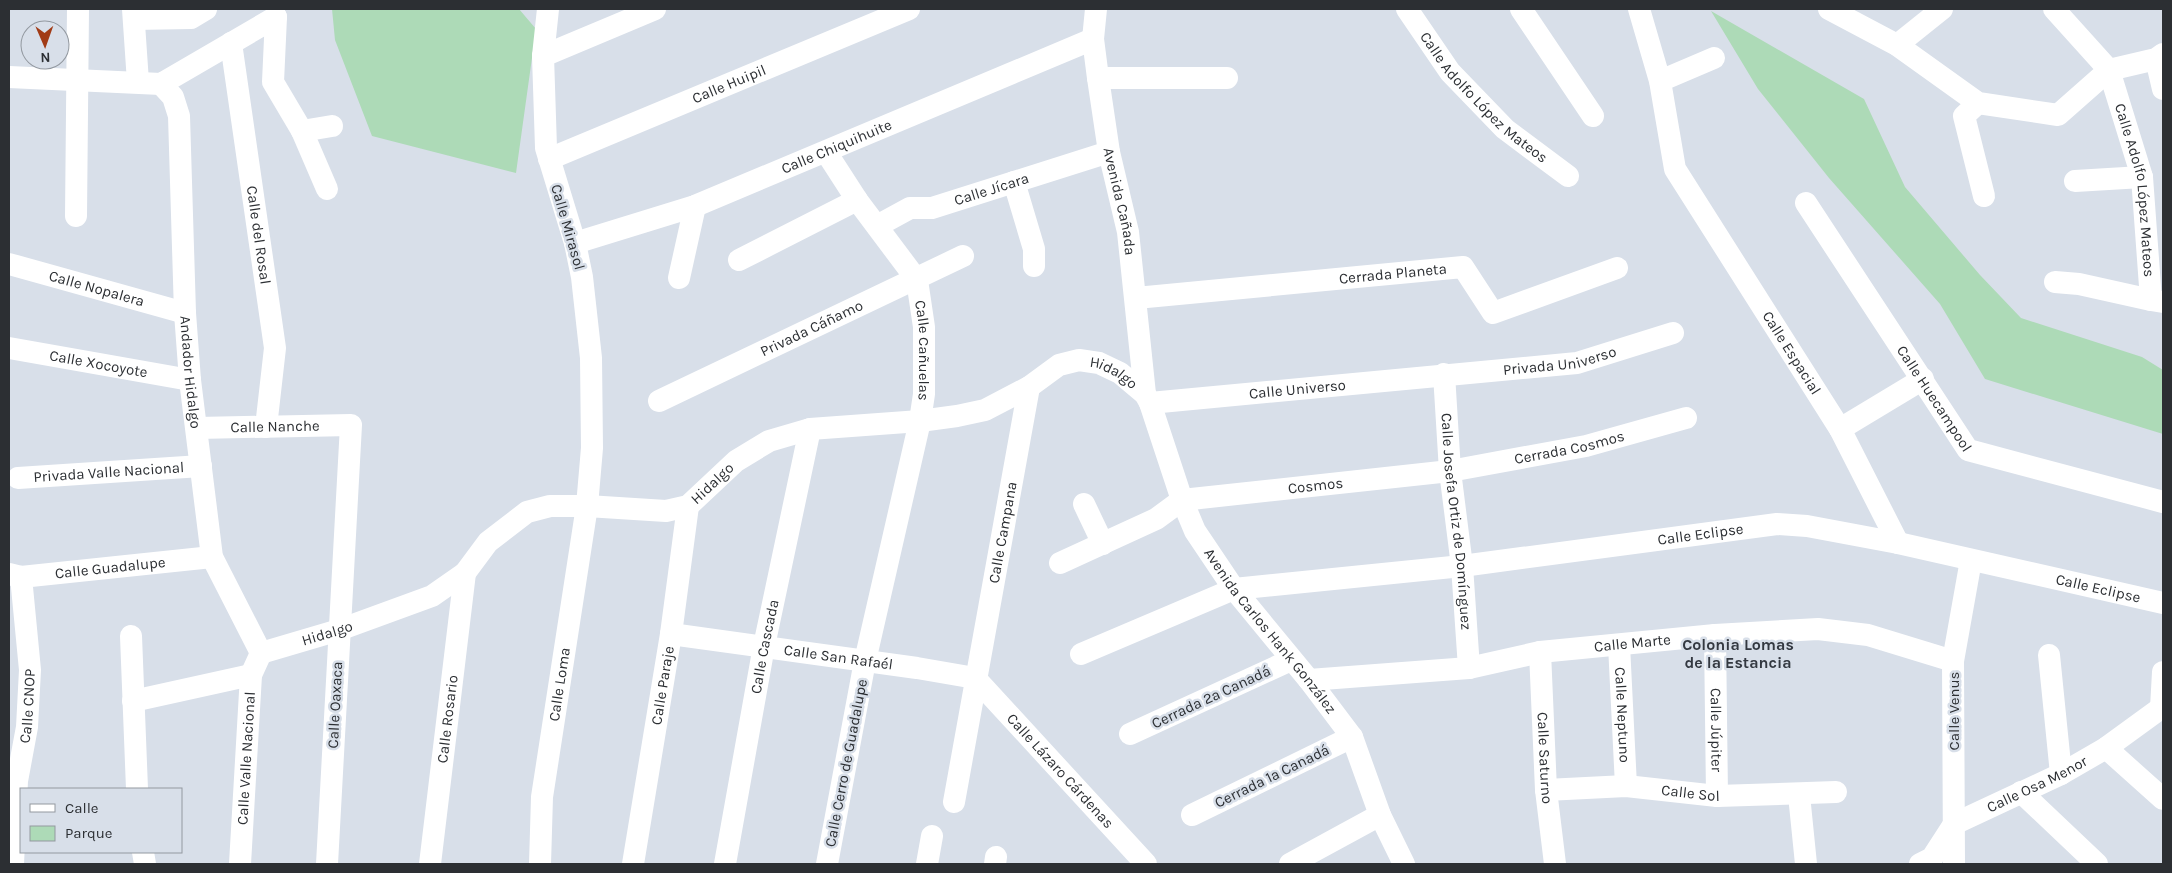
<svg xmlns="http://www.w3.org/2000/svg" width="2172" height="873" font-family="Karla,sans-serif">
<rect width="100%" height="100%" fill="#d8dfe9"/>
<path fill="#addab7" d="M332 9H519L536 29 516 173 372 136 335 40Z
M1711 11 1864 99 1905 187 1980 275 2021 318 2142 357 2163 370V434L1985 379 1940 304 1829 178 1758 89Z"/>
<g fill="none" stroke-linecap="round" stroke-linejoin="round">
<g stroke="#fff" stroke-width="22">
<path d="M133 9 138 82"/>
<path id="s1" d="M1096 9 1093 39 1098 78 1109 152 1128 232 1145 394"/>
<path id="s2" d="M1407 9 1450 72 1505 129 1568 176"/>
<path d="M1521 9 1593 116"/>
<path id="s3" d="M1639 9 1660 81 1675 169 1840 429 1898 543"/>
<path d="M1829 9 1897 45 1978 103 2058 115 2109 70 2156 59 2163 54"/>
<path id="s4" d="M2054 9 2109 70 2142 177 2151 300 2163 302"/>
<path d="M276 17 273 82 302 131 327 189"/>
<path d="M134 19 191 18 206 9"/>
<path id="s5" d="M231 43 275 348 266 427"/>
<path d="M1897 45 1942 9"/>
<path d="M543 56 655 9"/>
<path d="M2156 59 2163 89"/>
<path d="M9 77 161 84 276 17"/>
<path d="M1098 78H1227"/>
<path d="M1660 81 1714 58"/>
<path id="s6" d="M161 84 173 97 179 116 185 313 190 380 212 557 261 653"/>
<path d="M1978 103 1964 116 1984 196"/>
<path d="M302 131 332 126"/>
<path id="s7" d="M826 152 857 200 917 280 924 327V394L920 421 865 661 827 864"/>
<path id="s8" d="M549 159 909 9"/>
<path d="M2075 181 2142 177"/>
<path d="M1014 182 1034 249V266"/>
<path id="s9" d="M1806 203 1968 450 2163 502"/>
<path d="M76 216 78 9"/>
<path id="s10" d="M877 226 910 208H932L1109 152"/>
<path id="s11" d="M575 243 695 206 1093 39"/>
<path d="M739 260 857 200"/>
<path id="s12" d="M9 264 185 313"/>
<path d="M679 278 695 206"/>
<path d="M2055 282 2079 284 2151 300"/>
<path id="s13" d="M1136 298 1463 267 1493 313 1617 268"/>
<path id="s14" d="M9 348 190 380"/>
<path id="s15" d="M1444 374 1450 471 1462 566 1469 668"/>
<path id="s16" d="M659 401 963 256"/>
<path id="s17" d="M1150 403 1577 363 1673 333"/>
<path id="s18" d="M197 428 351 425 327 864"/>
<path d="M1840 429 1923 379"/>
<path id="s19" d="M18 478 201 466"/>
<path d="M1084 504 1103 544"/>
<path id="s20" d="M1060 563 1156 519 1182 500 1450 471 1586 446 1686 418"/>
<path id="s21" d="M9 574 21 577 212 557"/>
<path id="s22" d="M671 634 917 668 975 678"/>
<path id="s23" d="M1715 635 1717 796"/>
<path d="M131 636 137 789"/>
<path id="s24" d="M1619 645 1626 786"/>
<path id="s25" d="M1540 652 1546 790 1555 864"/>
<path id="s26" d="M261 653 339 630 432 596 465 573 488 542 527 512 550 506H587L666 511 688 506 736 461 769 441 810 429 920 421 957 416 985 410 1029 387 1059 365 1079 360 1099 363 1120 373 1145 394 1150 403 1182 500 1195 531 1234 589 1309 680 1352 737 1380 815 1404 864"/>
<path id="s27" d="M1081 654 1234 589 1462 566 1777 524 1807 526 1898 543 2163 603"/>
<path d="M2049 655 2061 774"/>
<path id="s28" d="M975 678 1146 864"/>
<path id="s29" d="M1309 680 1469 668 1540 652 1715 635 1818 629 1868 635 1953 661"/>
<path d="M133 701 251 675"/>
<path d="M2161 708 2163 672"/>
<path d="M1130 734 1291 660"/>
<path d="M2106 748 2163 799"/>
<path id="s30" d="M1546 790 1626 786 1717 796 1836 792"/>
<path d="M2021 792 2097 864"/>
<path d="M1799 795 1806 864"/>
<path id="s31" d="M954 802 1029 387"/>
<path d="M1192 815 1352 737"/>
<path d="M143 852 145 864"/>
<path id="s32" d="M13 864 17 781 27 727 30 670 21 577"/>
<path id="s33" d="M240 864 251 675 261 653"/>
<path id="s34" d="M430 864 465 573"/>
<path id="s35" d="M540 864 542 797 587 506 592 448 591 358 582 277 575 243 546 148 543 56 548 9"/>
<path id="s36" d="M633 864 671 634 688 506"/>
<path id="s37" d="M725 864 764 646 810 429"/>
<path d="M927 864 932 836"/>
<path d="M995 864 996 857"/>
<path d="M1290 864 1380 815"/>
<path id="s38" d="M1920 864 1932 858 1954 824 2061 774 2106 748 2161 708"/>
<path d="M1954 864 1953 661 1971 560"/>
</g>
</g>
<g text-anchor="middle" stroke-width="5" stroke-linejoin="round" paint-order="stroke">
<g font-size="15" fill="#2c2f33" stroke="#d8dfe9">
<text dy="5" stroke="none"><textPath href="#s8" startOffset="195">Calle Huipil</textPath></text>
<text dy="5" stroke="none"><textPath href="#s2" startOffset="118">Calle Adolfo López Mateos</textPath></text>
<text dy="5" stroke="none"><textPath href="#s11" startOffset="279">Calle Chiquihuite</textPath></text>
<text dy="5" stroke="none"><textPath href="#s10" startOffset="122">Calle Jícara</textPath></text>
<text dy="5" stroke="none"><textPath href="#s4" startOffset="206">Calle Adolfo López Mateos</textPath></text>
<text dy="5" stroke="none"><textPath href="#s1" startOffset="195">Avenida Cañada</textPath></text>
<text transform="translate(568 227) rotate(74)" y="5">Calle Mirasol</text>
<text dy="5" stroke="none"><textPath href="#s5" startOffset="194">Calle del Rosal</textPath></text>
<text dy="5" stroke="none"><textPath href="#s13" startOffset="258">Cerrada Planeta</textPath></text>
<text dy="5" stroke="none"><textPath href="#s12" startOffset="91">Calle Nopalera</textPath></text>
<text dy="5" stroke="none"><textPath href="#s16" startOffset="169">Privada Cáñamo</textPath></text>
<text dy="5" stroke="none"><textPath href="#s7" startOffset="228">Calle Cañuelas</textPath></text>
<text dy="5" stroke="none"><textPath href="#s3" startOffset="382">Calle Espacial</textPath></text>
<text dy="5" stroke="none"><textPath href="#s17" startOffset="412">Privada Universo</textPath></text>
<text dy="5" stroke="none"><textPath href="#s14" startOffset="91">Calle Xocoyote</textPath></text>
<text dy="5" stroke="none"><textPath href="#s6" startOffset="294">Andador Hidalgo</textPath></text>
<text dy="5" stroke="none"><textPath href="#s26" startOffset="939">Hidalgo</textPath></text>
<text dy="5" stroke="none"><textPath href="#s17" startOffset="148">Calle Universo</textPath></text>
<text dy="5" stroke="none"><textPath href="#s9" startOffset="234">Calle Huecampool</textPath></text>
<text dy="5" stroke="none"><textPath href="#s18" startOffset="78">Calle Nanche</textPath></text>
<text dy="5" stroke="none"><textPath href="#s20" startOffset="529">Cerrada Cosmos</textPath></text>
<text dy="5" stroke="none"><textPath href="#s19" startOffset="91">Privada Valle Nacional</textPath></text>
<text dy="5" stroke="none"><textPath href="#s26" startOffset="504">Hidalgo</textPath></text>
<text dy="5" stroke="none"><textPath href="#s20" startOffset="272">Cosmos</textPath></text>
<text dy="5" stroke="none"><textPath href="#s15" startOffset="148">Calle Josefa Ortiz de Domínguez</textPath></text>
<text dy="5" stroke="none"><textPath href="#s31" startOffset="274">Calle Campana</textPath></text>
<text dy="5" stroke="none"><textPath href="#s27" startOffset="636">Calle Eclipse</textPath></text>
<text dy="5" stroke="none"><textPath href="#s21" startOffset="102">Calle Guadalupe</textPath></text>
<text dy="5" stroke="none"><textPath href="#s27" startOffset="1041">Calle Eclipse</textPath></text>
<text dy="5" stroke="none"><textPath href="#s26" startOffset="1249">Avenida Carlos Hank González</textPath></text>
<text dy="5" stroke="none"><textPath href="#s26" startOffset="69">Hidalgo</textPath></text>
<text dy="5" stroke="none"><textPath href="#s29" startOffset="326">Calle Marte</textPath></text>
<text dy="5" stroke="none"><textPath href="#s37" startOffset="221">Calle Cascada</textPath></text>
<text dy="5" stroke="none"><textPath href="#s22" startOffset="169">Calle San Rafaél</textPath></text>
<text dy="5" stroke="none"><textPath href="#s35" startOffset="181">Calle Loma</textPath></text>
<text dy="5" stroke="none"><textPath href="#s36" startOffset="181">Calle Paraje</textPath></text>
<text transform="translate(1211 697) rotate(-25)" y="5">Cerrada 2ª Canadá</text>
<text transform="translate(335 705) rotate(-87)" y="5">Calle Oaxaca</text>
<text dy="5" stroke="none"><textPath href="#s32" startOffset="159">Calle CNOP</textPath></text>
<text transform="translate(1954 711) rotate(-90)" y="5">Calle Venus</text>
<text dy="5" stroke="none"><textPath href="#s24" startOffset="70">Calle Neptuno</textPath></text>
<text dy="5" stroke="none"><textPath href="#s34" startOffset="146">Calle Rosario</textPath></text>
<text dy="5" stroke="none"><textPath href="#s23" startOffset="95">Calle Júpiter</textPath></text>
<text dy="5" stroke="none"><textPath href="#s33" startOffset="106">Calle Valle Nacional</textPath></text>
<text dy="5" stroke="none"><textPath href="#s25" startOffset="106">Calle Saturno</textPath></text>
<text transform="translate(846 763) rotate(-79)" y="5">Calle Cerro de Guadalupe</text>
<text dy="5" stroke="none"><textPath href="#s28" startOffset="126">Calle Lázaro Cárdenas</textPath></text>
<text transform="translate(1272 776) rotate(-26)" y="5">Cerrada 1ª Canadá</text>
<text dy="5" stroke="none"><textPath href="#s38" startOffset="146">Calle Osa Menor</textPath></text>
<text dy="5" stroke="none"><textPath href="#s30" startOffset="145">Calle Sol</textPath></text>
</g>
<g font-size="16" font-weight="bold" fill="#333840" stroke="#d8dfe9">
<text x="1738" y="650">Colonia Lomas<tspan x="1738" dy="18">de la Estancia</tspan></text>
</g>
</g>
<rect width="2172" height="873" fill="none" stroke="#2c2f33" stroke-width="20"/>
<rect x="20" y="788" width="162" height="65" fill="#d8dfe9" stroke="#9399a0"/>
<rect x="30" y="804" width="25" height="8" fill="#ffffff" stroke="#9399a0"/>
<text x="65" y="813" font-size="15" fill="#2c2f33">Calle</text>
<rect x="30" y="826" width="25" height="15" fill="#addab7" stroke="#9399a0"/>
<text x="65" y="838" font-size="15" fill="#2c2f33">Parque</text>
<g transform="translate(45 45) rotate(178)"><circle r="24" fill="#d8dfe9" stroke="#9399a0"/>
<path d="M0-4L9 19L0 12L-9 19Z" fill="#a13b16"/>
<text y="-8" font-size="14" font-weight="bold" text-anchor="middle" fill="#2c2f33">N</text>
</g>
</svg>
